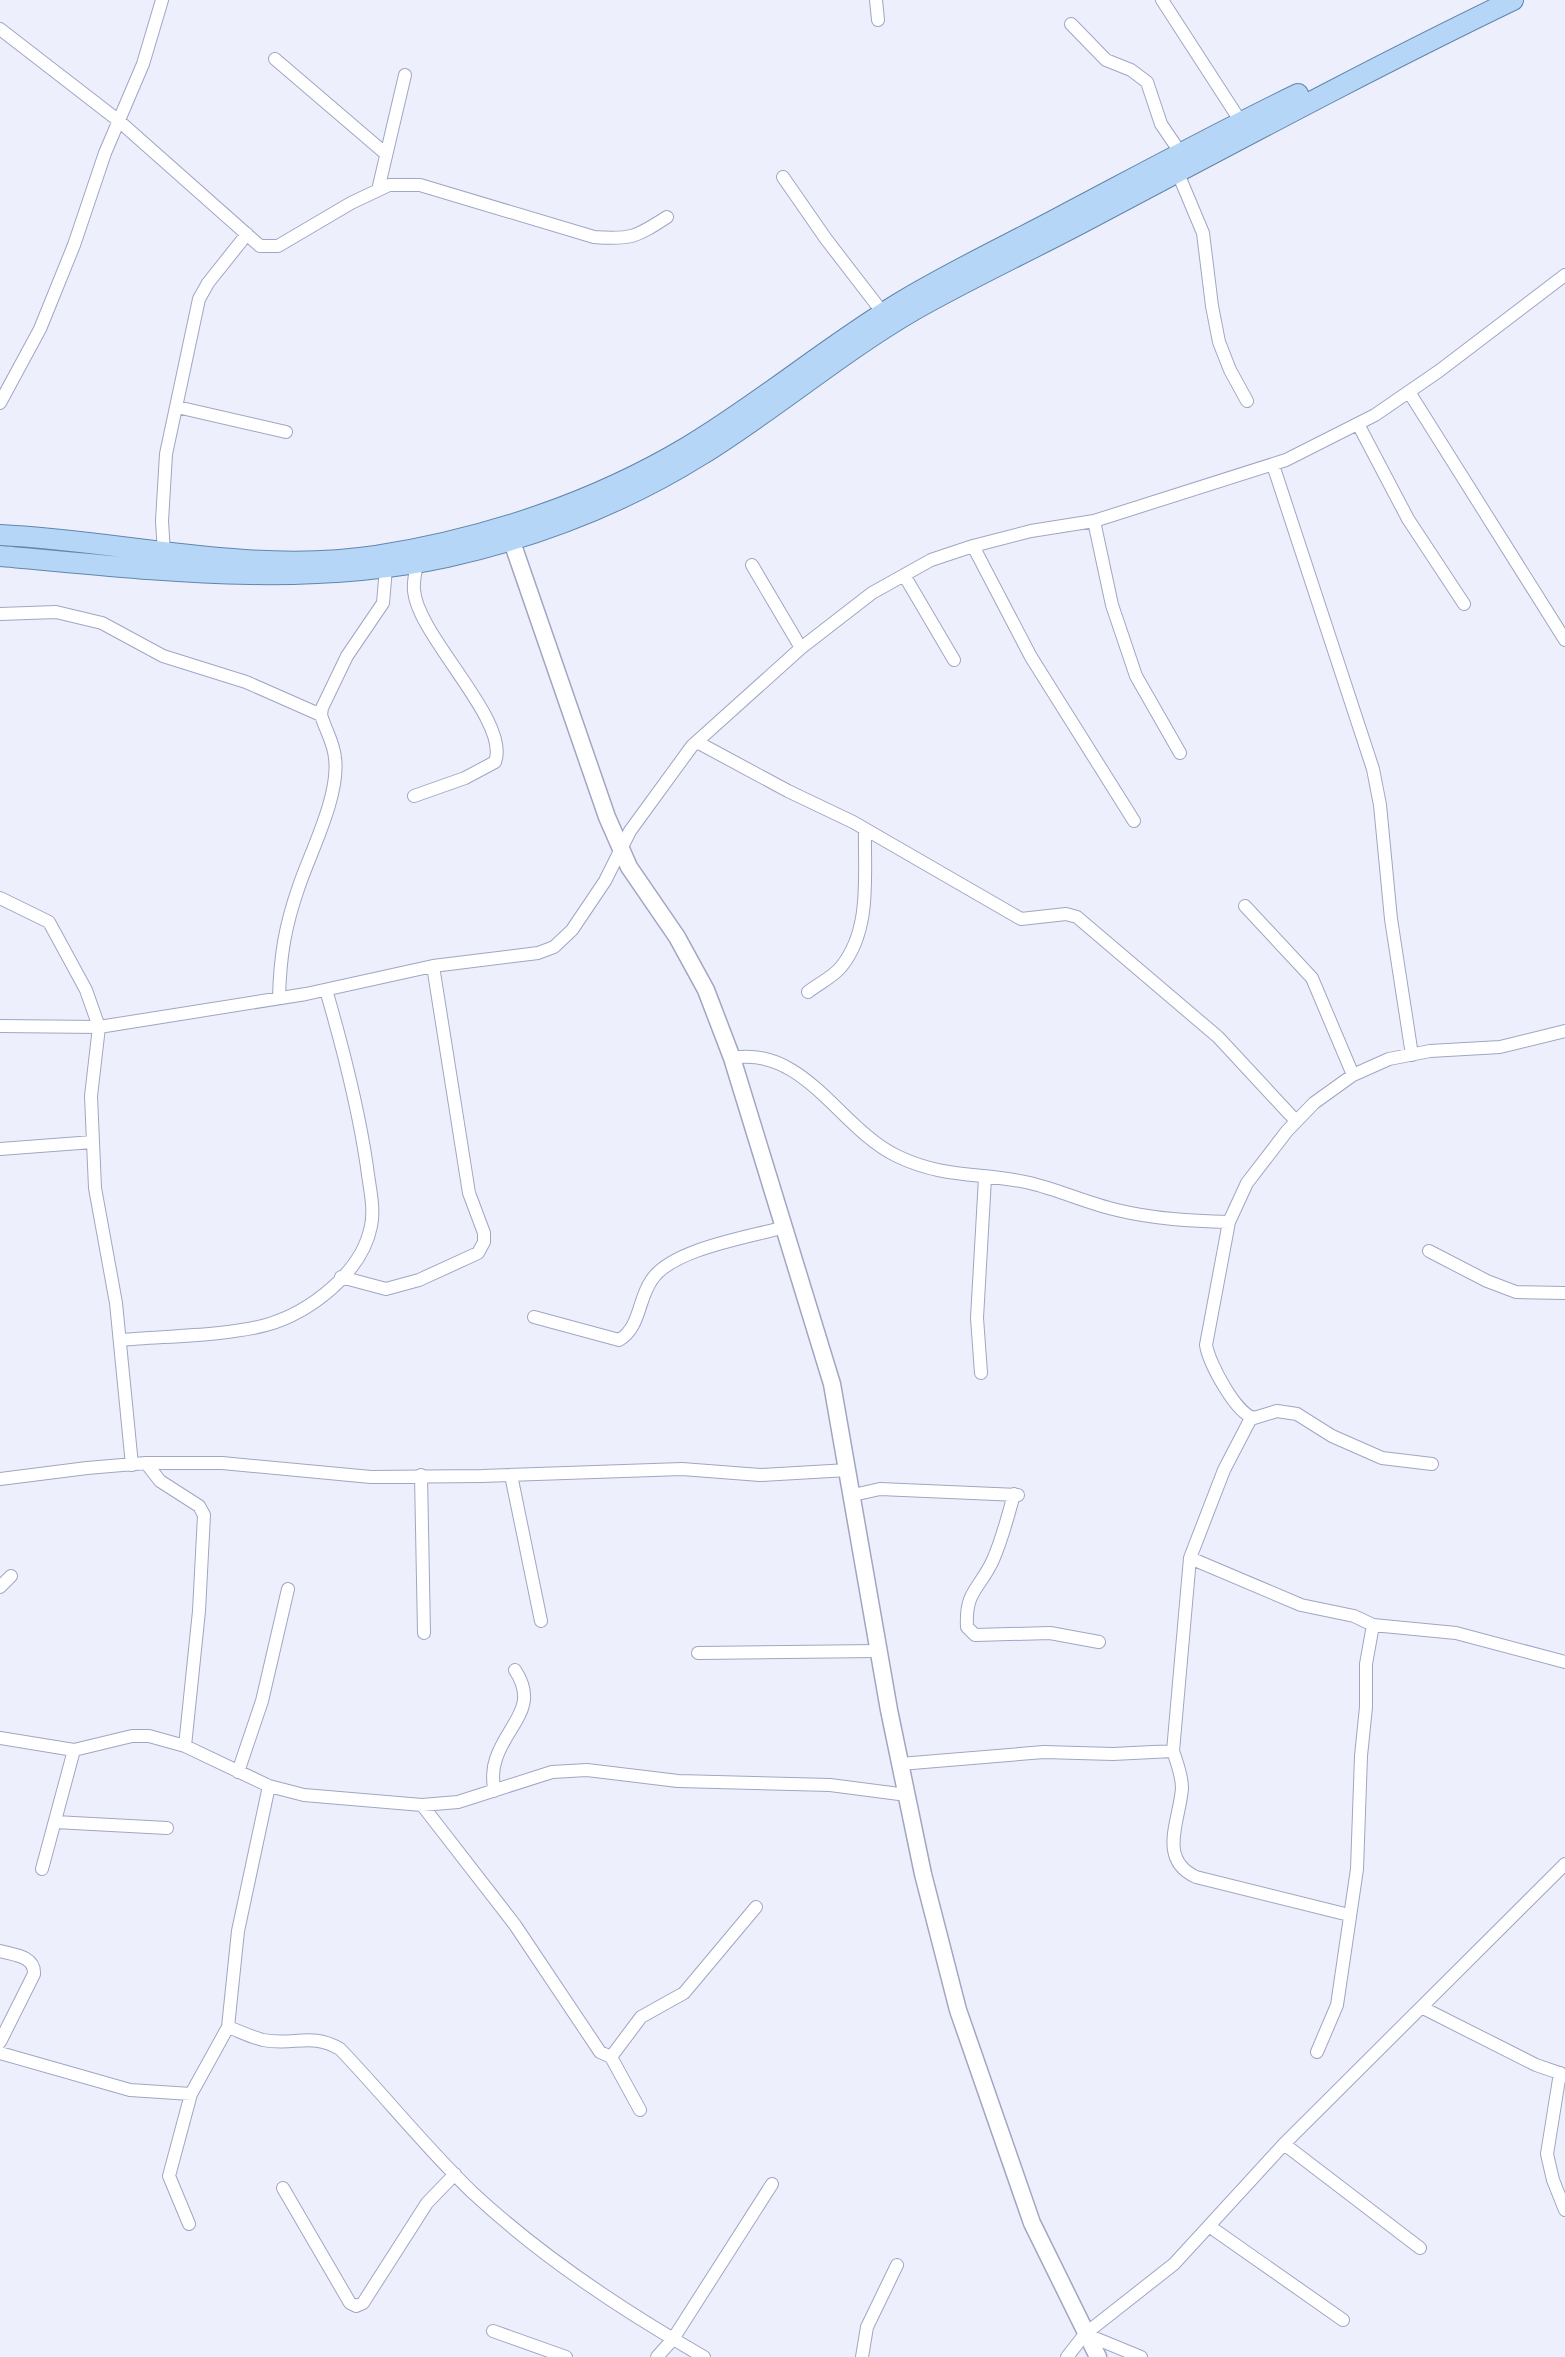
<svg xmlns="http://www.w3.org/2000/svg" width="1565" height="2357" font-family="Lato,sans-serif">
<rect width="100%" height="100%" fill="#edf0fc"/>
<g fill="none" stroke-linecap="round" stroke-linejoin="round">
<g stroke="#a0a6c3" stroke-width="14">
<path id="street" d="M876 0 878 20
M1162 0 1241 122
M1071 24 1106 60 1131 70 1147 82 1161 124 1180 152
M0 29 119 121 260 246H278L351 203 389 185H420L594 237C631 240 636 237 667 217
M275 59 386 154
M1177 171 1203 233 1212 306 1219 342 1230 370 1247 401
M783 177 826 239 883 313
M378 190 405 75
M1409 392 1565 640
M0 403 40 329 74 245 105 153 143 64 162 0
M177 407 286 432
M1358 424 1408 519 1464 604
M1273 465 1373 769 1380 805 1391 919 1412 1055
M1094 521 1112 605 1136 676 1180 753
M973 546 1031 657 1134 821
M164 553 162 521 166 454 199 299 208 283 247 234
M752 565 801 648
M904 575 954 660
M0 614 56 612 102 623 163 656 246 682 321 715
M697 742 788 791 853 822 1021 919 1066 914 1077 917 1218 1037 1296 1121
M414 796 465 778 495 762C511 721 417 636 414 590 413 581 416 571 417 562
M0 898 49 922 86 990 99 1027 91 1096 95 1188 116 1303 132 1465
M1245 906 1312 978 1353 1075
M808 992C818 984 833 977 841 967 872 929 864 874 865 829
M279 998C280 956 285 926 299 886 311 851 340 795 335 758 334 743 325 729 321 715L322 708 347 656 383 603 386 568
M0 1026 99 1027 306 994 433 966 538 953 554 947 572 930 605 881 630 831 692 746 801 648 872 593 931 560 973 546 1031 531 1094 521 1286 460 1375 415 1439 371 1565 275
M732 1058C804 1045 840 1129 897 1156 944 1179 983 1172 1030 1183 1059 1190 1087 1203 1117 1210 1154 1219 1191 1221 1229 1222
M0 1149 93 1142
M1429 1251 1487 1281 1516 1292 1565 1293
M341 1277 386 1289 419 1280 478 1253 484 1242V1233L469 1193 433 966
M534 1317 619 1340C640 1328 638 1300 651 1281 670 1249 750 1237 785 1227
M121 1340C164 1336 225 1336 266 1325 309 1313 362 1273 371 1226 375 1207 369 1186 367 1167 358 1106 343 1048 326 990
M981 1373 977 1318 985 1178
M1251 1418 1224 1470 1190 1558 1301 1605 1354 1616 1373 1625 1456 1633 1565 1662
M146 1463 160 1481 199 1506 204 1515 199 1611 185 1746
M1432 1464 1382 1458 1332 1436 1297 1414 1277 1411 1254 1418C1236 1414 1209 1363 1206 1345L1229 1222 1247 1183 1287 1131 1314 1103 1353 1075 1389 1059 1430 1051 1500 1047 1565 1031
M421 1475 424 1633
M511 1475 541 1621
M0 1479 87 1468 146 1463H222L371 1477 482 1476 682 1469 760 1475 848 1470
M1014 1494C1008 1517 1002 1539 993 1560 979 1590 965 1591 967 1627L975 1635 1050 1633 1099 1642
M853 1495 880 1489 1018 1495
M0 1587 11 1576
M698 1653 879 1651
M0 1738 74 1750 132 1736H149L185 1746 269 1786 304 1795 422 1805 458 1802 552 1772 587 1770 678 1781 830 1785 907 1795
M1173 1751C1177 1763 1182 1775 1182 1788 1180 1820 1157 1859 1196 1877L1349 1915
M900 1764 1044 1752 1113 1754 1173 1751 1190 1558
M238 1772 262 1701 288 1589
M494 1791C493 1780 492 1770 496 1759 507 1724 540 1708 515 1670
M422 1805 515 1925 600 2052 611 2057 640 2110
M55 1822 167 1828
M42 1869 74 1750
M0 1951C14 1955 35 1956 34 1974L0 2042
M1423 2008 1536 2065 1565 2075
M228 2027 238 1931 269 1786
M1317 2052 1337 2005 1357 1869 1361 1756 1366 1707V1664L1373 1625
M0 2053 130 2090 191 2094
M611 2057 641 2017 684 1993 756 1907
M1560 2073 1547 2154 1553 2180 1565 2210
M1284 2144 1420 2248
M283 2188 350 2303 356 2306 363 2303 427 2203 455 2174
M189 2224 169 2176 191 2094 228 2027C239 2031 251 2037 263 2040 294 2046 312 2032 340 2049 385 2096 426 2148 473 2193 543 2258 622 2310 704 2357
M1209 2226 1343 2320
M493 2331 566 2357
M1085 2334 1141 2357
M657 2357 673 2339 772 2184
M862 2357 867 2327 897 2265
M1067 2357 1085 2334 1174 2264 1284 2144 1565 1864"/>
</g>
<g stroke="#a0a6c3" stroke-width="19">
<path id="secondary" d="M511 539 607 817 629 867 677 937 706 990 732 1058 832 1384 889 1710 923 1874 958 2010 1032 2223 1098 2357"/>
</g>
<g stroke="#6185ac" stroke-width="22">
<path id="primary" d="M0 535C125 541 250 575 376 556 485 539 594 503 689 446 762 402 828 346 901 302 954 270 1010 244 1064 215 1142 174 1219 132 1298 94
M0 556C149 569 299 589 447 557 536 537 624 503 701 455 774 410 840 353 914 310 972 277 1033 249 1091 218 1231 144 1370 69 1513 0"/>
</g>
<use href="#street" stroke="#fff" stroke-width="12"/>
<use href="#secondary" stroke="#fff" stroke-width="16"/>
<use href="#primary" stroke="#b6d6f7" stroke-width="20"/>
</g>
</svg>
